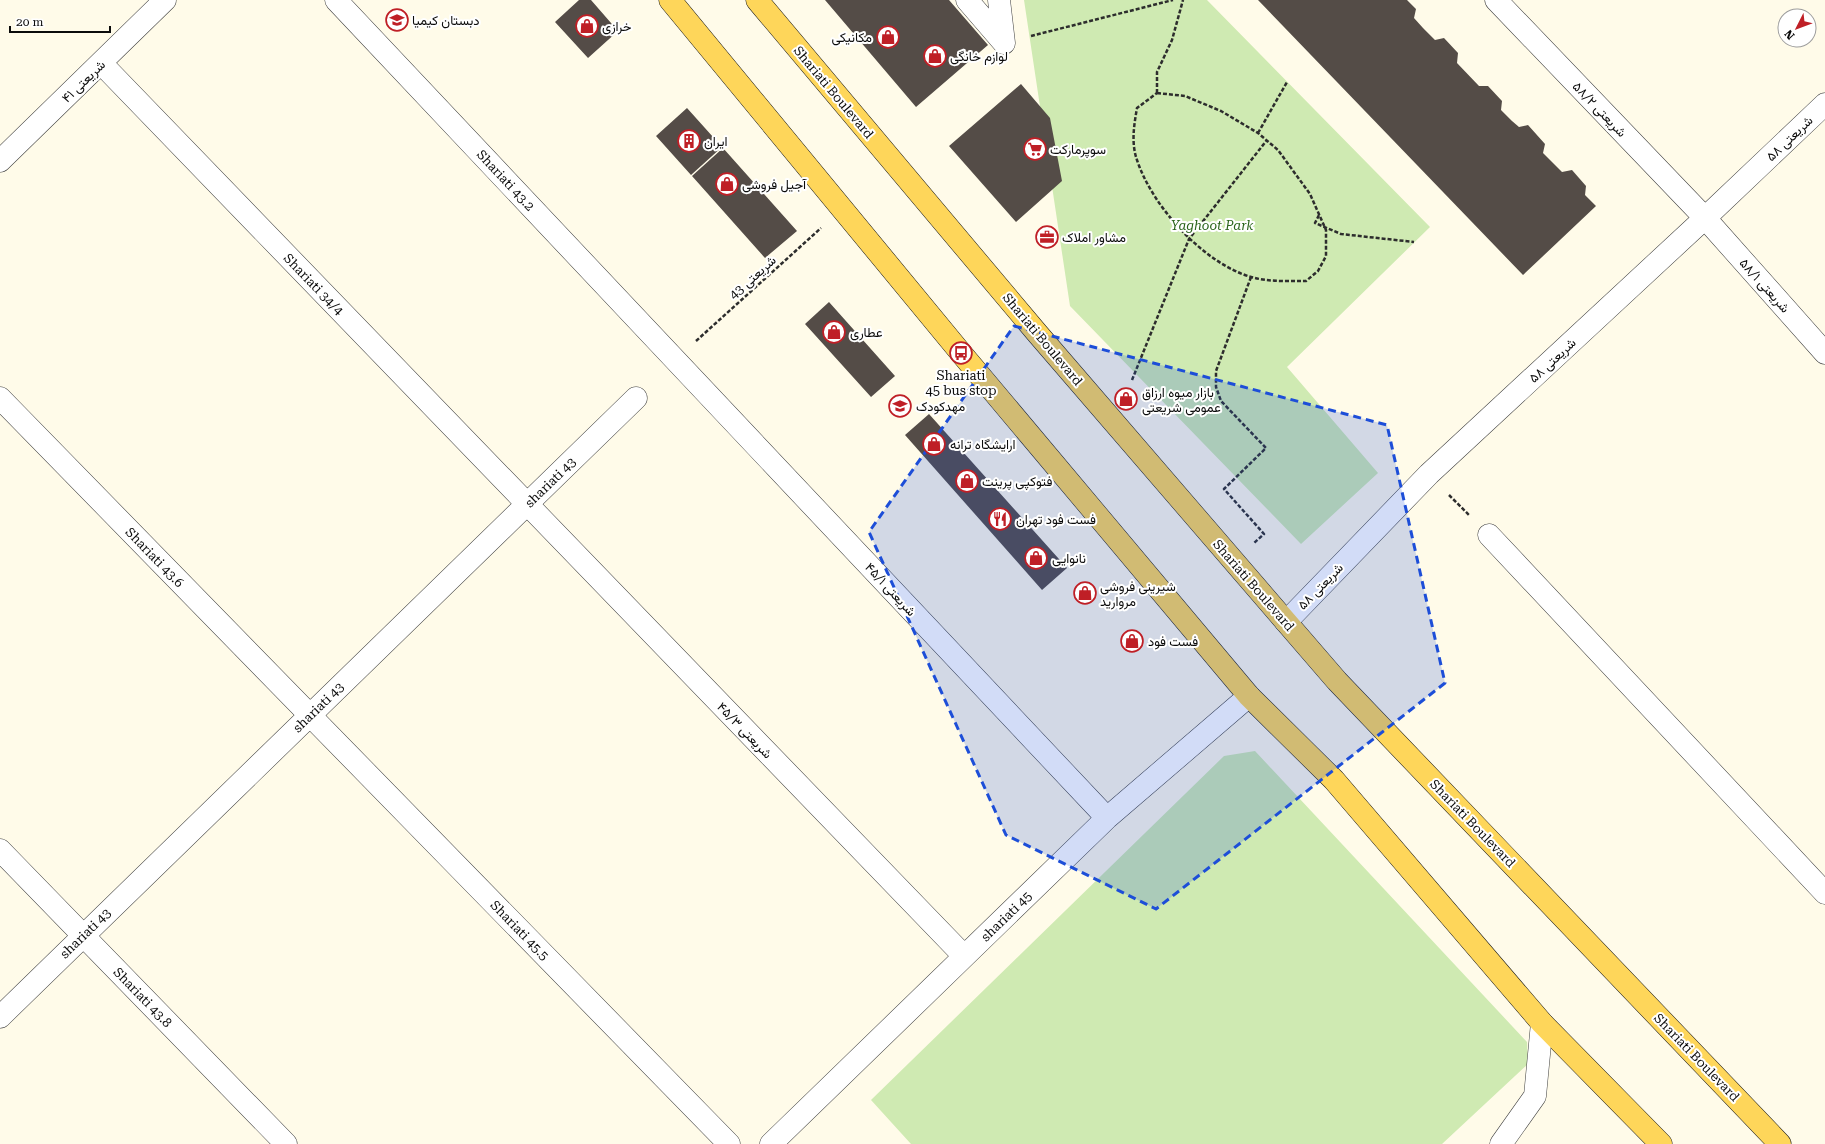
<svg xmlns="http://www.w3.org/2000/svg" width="1825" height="1144" font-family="'Roboto Serif',Vazirmatn,serif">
<rect width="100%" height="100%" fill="#fffbe9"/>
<path fill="#cfeab2" d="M1024 0H1207L1430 227 1287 367 1378 473 1301 544 1070 306Z
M1255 751 1527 1042 1528 1064 1442 1144H911L871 1100 1224 756Z"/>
<path fill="#544c47" d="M579 0H591L618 31 588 58 555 22Z
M825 0H949L988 45 916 107Z
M1258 0H1407L1416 9 1414 18 1423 28 1435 40 1444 38 1458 53 1457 63 1479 86H1488L1502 101 1501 110 1512 121 1519 127 1528 125 1545 144 1543 153 1562 172 1572 170 1586 186 1585 195 1596 206 1523 275Z
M1021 84 1050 118 1062 181 1016 222 949 146Z
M687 108 722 147 691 175 656 136Z
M723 148 797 231 765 258 692 176Z
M829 302 895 376 871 397 805 324Z
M929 414 1067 568 1042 590 905 435Z"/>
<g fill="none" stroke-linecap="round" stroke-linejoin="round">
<g stroke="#3e3e3e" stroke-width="23">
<path id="minor" d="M336 0 1107 818
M967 0 1004 43
M999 0 1004 43
M1496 0 1705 218 1825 353
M101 63 964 956
M0 161 165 0
M0 398 729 1144
M1489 535 1825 893
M1286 622 1429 474 1705 218 1825 104
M0 850 286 1144
M0 1017 636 398
M771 1144 1107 818 1249 696
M1501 1144 1535 1096 1542 1023"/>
</g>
<g stroke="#1c1c1c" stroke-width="23">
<path id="major" d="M670 0 961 353 1249 696 1334 780 1542 1023 1661 1144
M757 0 1037 333 1337 681 1780 1144"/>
</g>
<path stroke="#2d2d2d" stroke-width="2.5" stroke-dasharray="4 2" stroke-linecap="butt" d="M1031 36 1173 0
M1157 93 1185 96 1221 111 1258 133 1278 150 1310 194 1326 230V256L1318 271 1306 281C1288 281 1268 282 1251 277 1203 263 1152 206 1137 160 1131 143 1134 125 1137 108Z
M1157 93V72L1172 40 1183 0
M1258 133 1287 82
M1319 215 1315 223 1341 234 1414 242
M1251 277 1216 371V387L1221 401 1266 448 1224 489 1264 534 1254 543
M696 341 821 228
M1132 380 1189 239 1267 140
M1449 495 1469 515"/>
<use href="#minor" stroke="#fff" stroke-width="22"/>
<use href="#major" stroke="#fed65a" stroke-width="22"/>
</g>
<path fill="#1d4ed8" fill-opacity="0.2" stroke="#1d4ed8" stroke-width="3" stroke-dasharray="8 5" stroke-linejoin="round" d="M1014 326 1387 425 1445 683 1156 909 1006 835 869 532Z"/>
<defs>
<g id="school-ring" transform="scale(1.15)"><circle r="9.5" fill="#fff" stroke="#bf1f26" stroke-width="1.5"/><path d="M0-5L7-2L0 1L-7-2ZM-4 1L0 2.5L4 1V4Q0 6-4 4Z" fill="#bf1f26"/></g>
<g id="shop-ring" transform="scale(1.15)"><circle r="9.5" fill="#fff" stroke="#bf1f26" stroke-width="1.5"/><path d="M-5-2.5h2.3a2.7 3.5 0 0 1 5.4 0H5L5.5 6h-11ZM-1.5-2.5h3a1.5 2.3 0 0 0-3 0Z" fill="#bf1f26"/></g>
<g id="building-ring" transform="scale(1.15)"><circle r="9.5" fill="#fff" stroke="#bf1f26" stroke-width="1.5"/><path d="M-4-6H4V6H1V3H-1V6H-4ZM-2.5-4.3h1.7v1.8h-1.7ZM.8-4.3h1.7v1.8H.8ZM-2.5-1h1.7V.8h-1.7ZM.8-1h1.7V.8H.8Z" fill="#bf1f26"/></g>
<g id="supermarket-ring" transform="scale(1.15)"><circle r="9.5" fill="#fff" stroke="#bf1f26" stroke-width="1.5"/><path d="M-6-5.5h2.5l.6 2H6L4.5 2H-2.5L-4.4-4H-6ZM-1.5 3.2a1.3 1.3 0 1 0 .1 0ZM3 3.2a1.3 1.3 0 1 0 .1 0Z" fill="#bf1f26"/></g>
<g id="office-ring" transform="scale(1.15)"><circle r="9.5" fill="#fff" stroke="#bf1f26" stroke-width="1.5"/><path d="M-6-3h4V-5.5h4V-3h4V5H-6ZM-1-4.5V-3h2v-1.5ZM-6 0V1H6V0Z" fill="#bf1f26"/></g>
<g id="bus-ring" transform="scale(1.15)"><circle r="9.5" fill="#fff" stroke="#bf1f26" stroke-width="1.5"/><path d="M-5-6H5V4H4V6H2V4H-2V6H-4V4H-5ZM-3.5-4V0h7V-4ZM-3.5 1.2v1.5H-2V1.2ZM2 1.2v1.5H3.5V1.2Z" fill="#bf1f26"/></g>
<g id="restaurant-ring" transform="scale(1.15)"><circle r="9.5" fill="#fff" stroke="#bf1f26" stroke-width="1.5"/><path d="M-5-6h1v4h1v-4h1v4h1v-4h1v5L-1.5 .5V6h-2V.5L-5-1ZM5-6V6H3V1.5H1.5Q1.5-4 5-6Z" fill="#bf1f26"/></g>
</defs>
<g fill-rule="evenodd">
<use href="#school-ring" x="397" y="20"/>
<use href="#shop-ring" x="587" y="26"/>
<use href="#shop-ring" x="888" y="37"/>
<use href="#shop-ring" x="935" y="56"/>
<use href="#building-ring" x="689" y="141"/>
<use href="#supermarket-ring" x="1035" y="149"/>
<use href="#shop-ring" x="727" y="184"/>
<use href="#office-ring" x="1047" y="237"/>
<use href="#shop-ring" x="834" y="332"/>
<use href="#bus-ring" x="961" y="353"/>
<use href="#shop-ring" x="1126" y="399"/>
<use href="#school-ring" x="900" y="406"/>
<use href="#shop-ring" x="934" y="444"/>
<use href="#shop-ring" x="967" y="481"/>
<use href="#restaurant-ring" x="1000" y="519"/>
<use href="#shop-ring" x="1036" y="558"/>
<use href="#shop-ring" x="1085" y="593"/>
<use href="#shop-ring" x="1132" y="641"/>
</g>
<g text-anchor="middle" stroke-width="4" stroke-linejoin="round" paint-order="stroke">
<g font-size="13" fill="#0b0b0b" stroke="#fff" text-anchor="start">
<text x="412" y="25">دبستان کیمیا</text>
<text x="602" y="31">خرازی</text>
<text x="872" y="42" text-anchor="end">مکانیکی</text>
<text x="950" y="61">لوازم خانگی</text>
<text x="704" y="146">ایران</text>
<text x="1050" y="154">سوپرمارکت</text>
<text x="742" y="189">آجیل فروشی</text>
<text x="1062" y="242">مشاور املاک</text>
<text x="850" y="337">عطاری</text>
<text x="961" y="380" text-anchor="middle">Shariati<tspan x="961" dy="15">45 bus stop</tspan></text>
<text x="1142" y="397">بازار میوه ارزاق<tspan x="1142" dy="15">عمومی شریعتی</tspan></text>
<text x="916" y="411">مهدکودک</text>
<text x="950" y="449">ارایشگاه ترانه</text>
<text x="982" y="486">فتوکپی پرینت</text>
<text x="1016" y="524">فست فود تهران</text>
<text x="1052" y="563">نانوایی</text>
<text x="1100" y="591">شیرینی فروشی<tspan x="1100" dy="15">مروارید</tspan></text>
<text x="1148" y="646">فست فود</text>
</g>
<g font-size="13" fill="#0b0b0b" stroke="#fff">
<text transform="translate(83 81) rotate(-44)" y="5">شریعتی ۴۱</text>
<text transform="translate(834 92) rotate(50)" y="5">Shariati Boulevard</text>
<text transform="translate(1600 109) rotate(46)" y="5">شریعتی ۵۸/۲</text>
<text transform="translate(1789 138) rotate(-44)" y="5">شریعتی ۵۸</text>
<text transform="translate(506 180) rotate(47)" y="5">Shariati 43.2</text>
<text transform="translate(752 277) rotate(-42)" y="5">شریعتی 43</text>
<text transform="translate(314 284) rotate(46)" y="5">Shariati 34/4</text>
<text transform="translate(1765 285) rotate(48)" y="5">شریعتی ۵۸/۱</text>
<text transform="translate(1043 339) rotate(50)" y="5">Shariati Boulevard</text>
<text transform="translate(1552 360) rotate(-43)" y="5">شریعتی ۵۸</text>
<text transform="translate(550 482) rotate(-44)" y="5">shariati 43</text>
<text transform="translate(155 557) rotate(46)" y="5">Shariati 43.6</text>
<text transform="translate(1254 585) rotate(49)" y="5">Shariati Boulevard</text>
<text transform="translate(1320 586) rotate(-46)" y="5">شریعتی ۵۸</text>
<text transform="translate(891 589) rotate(47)" y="5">شریعتی ۴۵/۱</text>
<text transform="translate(318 707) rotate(-44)" y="5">shariati 43</text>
<text transform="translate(745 730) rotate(46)" y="5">شریعتی ۴۵/۳</text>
<text transform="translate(1473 823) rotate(46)" y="5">Shariati Boulevard</text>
<text transform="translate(1006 916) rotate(-44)" y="5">shariati 45</text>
<text transform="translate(520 930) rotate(46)" y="5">Shariati 45.5</text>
<text transform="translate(85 933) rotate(-44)" y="5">shariati 43</text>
<text transform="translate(143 997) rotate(46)" y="5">Shariati 43.8</text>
<text transform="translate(1697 1057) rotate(46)" y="5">Shariati Boulevard</text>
</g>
<g font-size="13" font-style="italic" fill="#29641a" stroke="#fff">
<text x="1212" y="230">Yaghoot Park</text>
</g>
</g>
<g transform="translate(1797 28) rotate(228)"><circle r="19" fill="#ffffff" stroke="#9d9d9d"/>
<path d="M0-3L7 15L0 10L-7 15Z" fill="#bf1f26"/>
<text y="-6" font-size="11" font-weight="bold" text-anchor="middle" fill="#0b0b0b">N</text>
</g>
<path d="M10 26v6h100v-6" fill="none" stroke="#0b0b0b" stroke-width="2"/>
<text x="16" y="26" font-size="12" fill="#0b0b0b" stroke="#ffffff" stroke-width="3" paint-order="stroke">20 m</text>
</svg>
